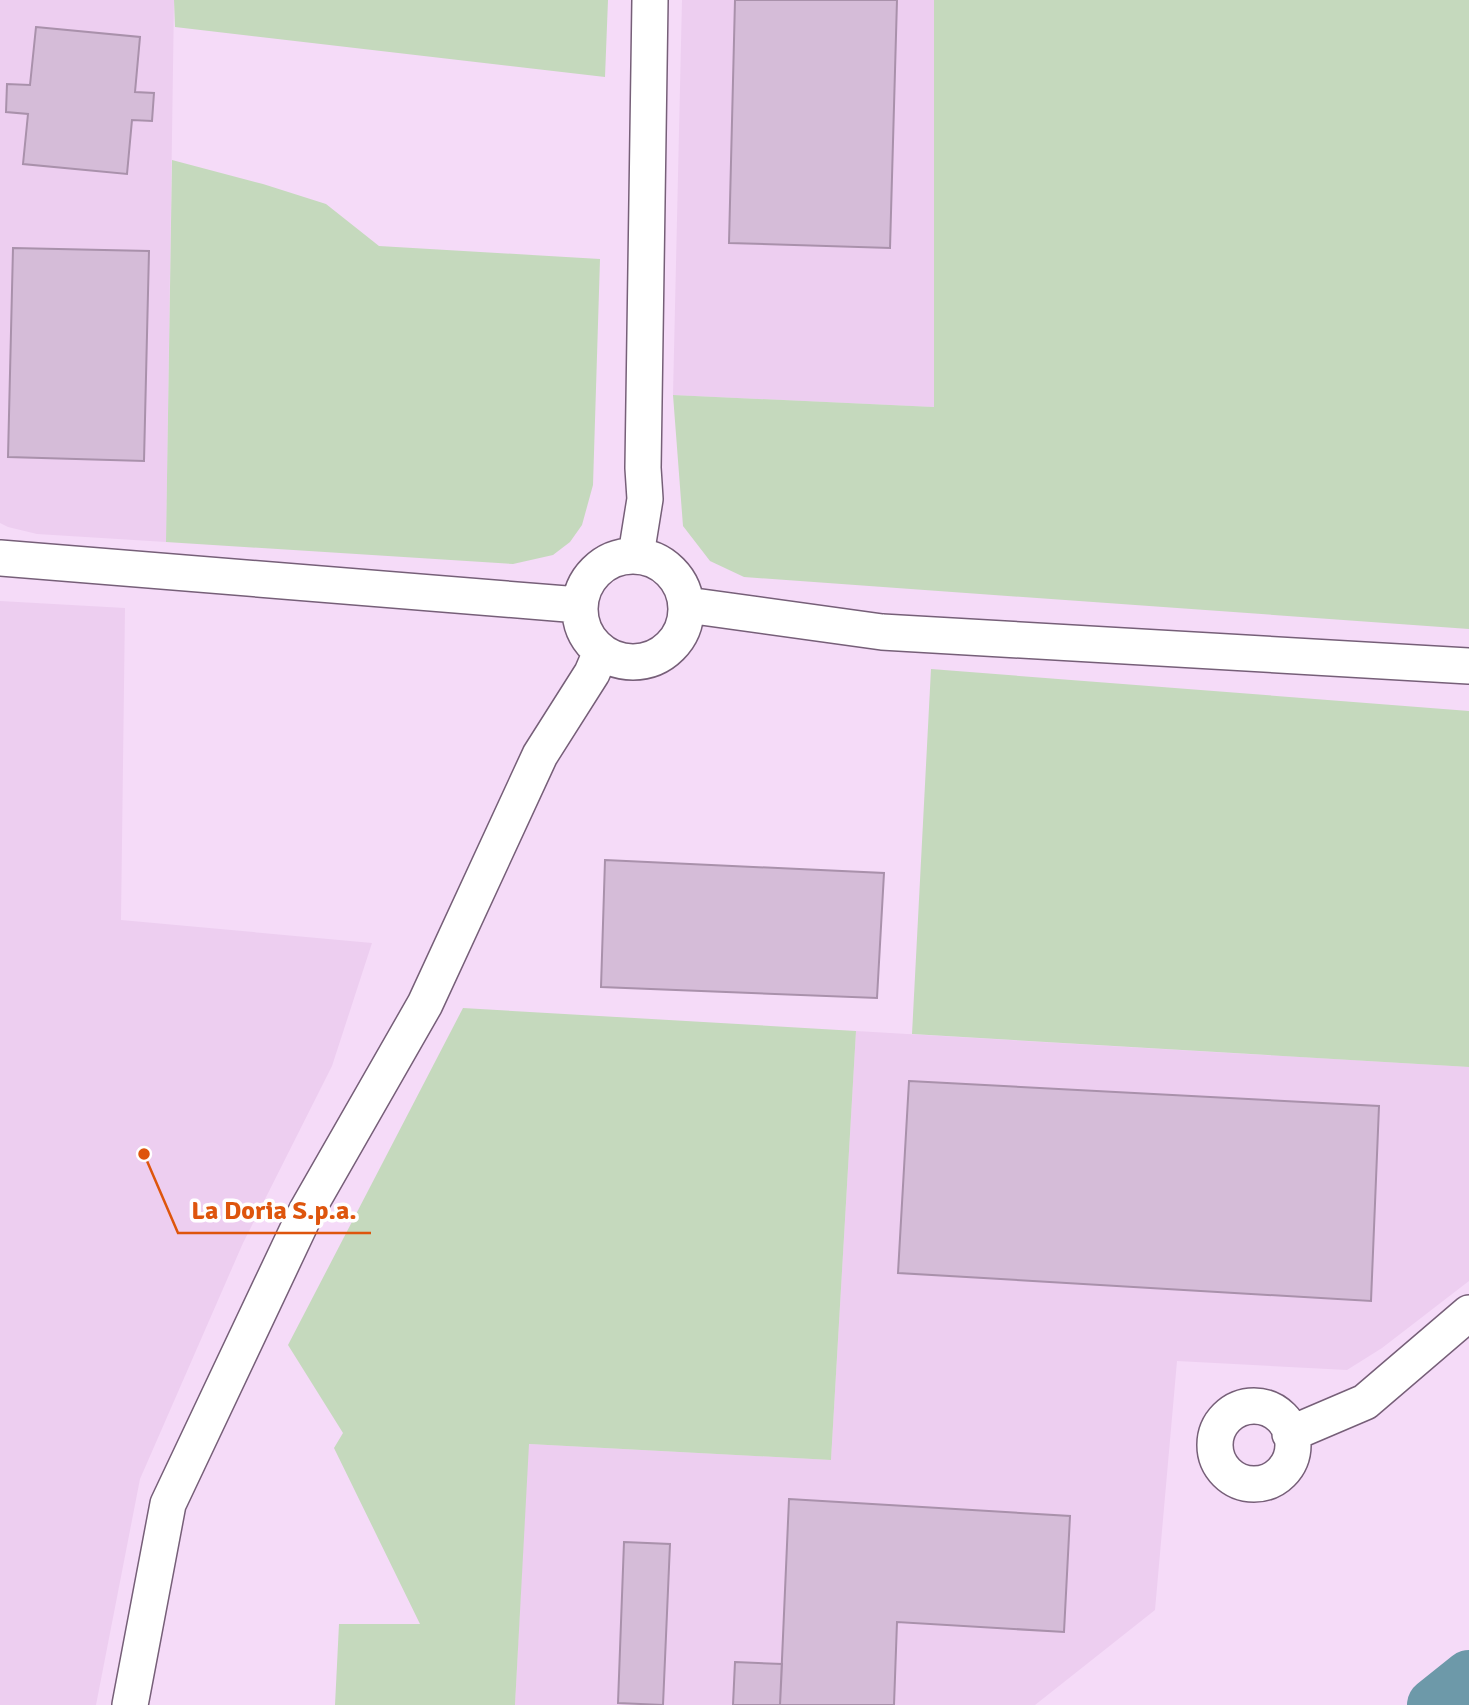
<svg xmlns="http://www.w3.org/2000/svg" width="1469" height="1705" font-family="Signika,sans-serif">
<rect width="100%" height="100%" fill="#f5dbf8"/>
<path fill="#edcef0" d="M0 0H174L166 542 37 534 8 527 0 523Z
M682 0H934V407L673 395Z
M0 601 125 608 121 920 372 943 332 1066 243 1243 140 1479 96 1705H0Z
M856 1031 1469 1067V1281L1382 1348 1347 1370 1177 1361 1155 1610 1035 1705H515L528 1444 831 1460Z"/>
<path fill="#c5d9bd" d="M174 0H608L605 77 175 27Z
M934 0H1469V629L744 577 710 561 683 526 673 395 934 407Z
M172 160 263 184 326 204 379 246 600 259 593 485 582 525 570 542 553 555 513 564 166 542Z
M931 669 1469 711V1067L912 1034Z
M463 1008 856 1031 831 1460 529 1444 515 1705H335L339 1624H420L334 1448 343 1433 288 1345Z"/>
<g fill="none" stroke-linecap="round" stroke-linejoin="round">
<path stroke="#6d99a9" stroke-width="54" d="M1434 1705 1469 1677"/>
</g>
<path fill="#d5bcd8" stroke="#a991ab" stroke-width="2" d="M735 0H897L890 248 729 243Z
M36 27 140 37 135 92 154 93 152 121 132 120 127 174 23 164 28 114 6 112 7 84 30 85Z
M13 248 149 251 144 461 8 457Z
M605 860 884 873 877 998 601 987Z
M909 1081 1379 1106 1371 1301 898 1273Z
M789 1499 1070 1516 1064 1632 897 1622 894 1705H780Z
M624 1542 670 1544 663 1705 618 1703Z
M735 1662 782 1664 780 1705H733Z"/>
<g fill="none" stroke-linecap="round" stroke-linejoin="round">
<g stroke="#765f78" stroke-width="38">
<path id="street" d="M636 555 645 499 643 468 650 0
M580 609a53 53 0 1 1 106 0a53 53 0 1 1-106 0Z
M0 558 579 605
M687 605 882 632 1469 666
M1215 1445a39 39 0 1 1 78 0a39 39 0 1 1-78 0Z
M1290 1434 1365 1402 1469 1313
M130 1705 168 1504 306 1212 425 1004 540 755 592 673 601 652"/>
</g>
<use href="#street" stroke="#fff" stroke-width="35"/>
</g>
<path fill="none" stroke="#de550d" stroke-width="2.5" d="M144 1154L178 1233H371"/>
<circle fill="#de550d" stroke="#fff" stroke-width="2.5" cx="144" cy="1154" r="7"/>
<g font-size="26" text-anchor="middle" font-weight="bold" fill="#de550d" stroke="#fff" stroke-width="7" stroke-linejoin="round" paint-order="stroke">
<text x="274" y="1219">La Doria S.p.a.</text>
</g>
</svg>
